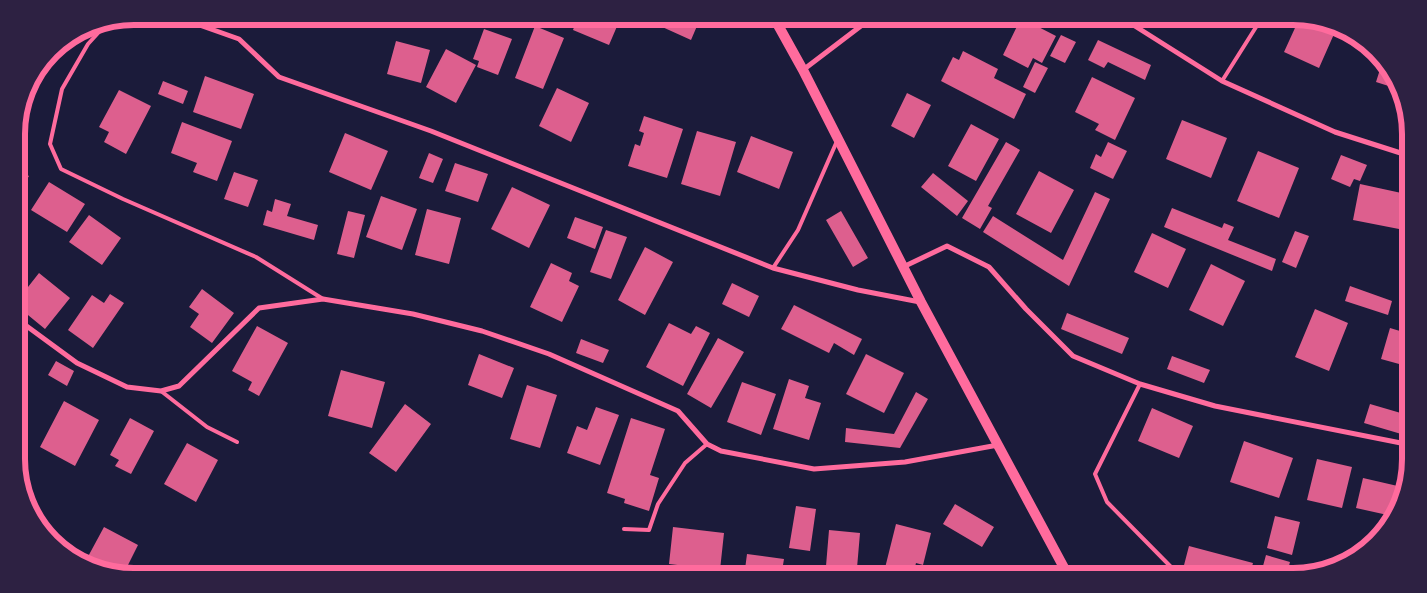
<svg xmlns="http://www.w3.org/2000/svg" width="1427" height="593" font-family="Georgia,serif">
<rect width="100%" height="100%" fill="#1b1b3a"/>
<path fill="#dd5f8e" d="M578 16H598L618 24 609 45 573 30Z
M638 16H676L697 26 691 40Z
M1300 17 1338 25 1319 68 1284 52Z
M1021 18 1056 36 1042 63 1033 58 1028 68 1003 55Z
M535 26 564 38 543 89 515 78Z
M484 29 512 39 498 75 477 67 479 61 473 59Z
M1061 35 1076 42 1065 63 1050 56Z
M1098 40 1151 65 1145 80 1108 62 1104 68 1088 60Z
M396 41 430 50 421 83 387 74Z
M446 49 476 65 456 103 426 87Z
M963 51 998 69 994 78 1026 94 1014 119 941 81 953 57 959 60Z
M1383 60 1386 62 1398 89 1376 82Z
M1035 62 1048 68 1035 93 1023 87Z
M205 76 254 94 241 129 193 112Z
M1092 77 1135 98 1115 140 1095 130 1099 124 1075 112Z
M163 81 188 91 183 104 158 94Z
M557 88 589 103 571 142 539 126Z
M119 90 151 106 126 154 104 142 109 132 99 127Z
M907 93 931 105 914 138 891 126Z
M644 116 683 129 667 178 628 166 635 144 640 146 644 133 639 131Z
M1182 120 1227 138 1211 178 1166 159Z
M182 122 232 141 217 181 193 172 197 163 171 153Z
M971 124 999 139 976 181 948 166Z
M697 131 736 142 720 196 681 184Z
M345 133 388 151 371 190 329 172Z
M751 136 793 152 779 189 737 172Z
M1006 142 1020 150 988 206 992 208 980 229 962 218Z
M1108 142 1127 151 1113 179 1090 168 1096 154 1101 157Z
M1258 151 1299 168 1279 218 1237 201Z
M429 153 443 159 433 183 419 178Z
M1341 155 1367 165 1360 181 1354 179 1350 187 1331 179Z
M455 163 488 174 478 202 445 191Z
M17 169 29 176 17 196Z
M1039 171 1074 190 1051 233 1016 214Z
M234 172 258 180 248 207 224 199Z
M933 173 968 201 957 216 921 187Z
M49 182 85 204 67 232 31 210Z
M1360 184 1406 194 1399 229 1353 220Z
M512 187 550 205 529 248 491 229Z
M1095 192 1110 199 1069 286 983 232 993 216 1063 260Z
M381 196 417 209 402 250 366 237Z
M275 199 291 204 287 216 318 225 314 240 263 225 267 210 272 212Z
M1172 208 1222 228 1224 223 1234 227 1228 240 1276 259 1272 271 1164 227Z
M427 209 461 218 449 264 415 255Z
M348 211 365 215 354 258 337 254Z
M841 211 868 258 853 267 826 220Z
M89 215 121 238 102 265 69 242Z
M575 217 603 227 595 249 567 238Z
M606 230 627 237 611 279 590 272Z
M1295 231 1309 236 1296 268 1282 262Z
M1152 233 1186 249 1168 288 1134 272Z
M645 247 673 262 645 315 618 300Z
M551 263 572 273 569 281 579 286 562 322 530 307Z
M1211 264 1245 281 1223 326 1189 310Z
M39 273 70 298 45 329 17 306V301Z
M732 283 759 296 749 317 722 304Z
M1350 286 1392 301 1388 315 1345 301Z
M202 289 234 313 212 343 190 327 199 314 189 307Z
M110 294 124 303 93 348 68 330 92 295 104 303Z
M794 305 862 339 854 355 834 343 829 353 781 329Z
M1315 309 1348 323 1329 371 1295 357Z
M1067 313 1129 338 1122 354 1061 329Z
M669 323 691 334 696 326 710 333 683 386 646 367Z
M257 326 288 343 259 396 248 390 252 382 232 371Z
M1390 328 1410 334V367L1381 359Z
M718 338 744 352 711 408 687 394Z
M581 339 609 350 603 363 576 353Z
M479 354 514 368 502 398 468 385Z
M866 354 904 373 884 413 846 394Z
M1172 356 1210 370 1204 383 1167 369Z
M56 361 74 371 67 386 48 375Z
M341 370 385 382 372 428 328 416Z
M789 379 809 386 805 398 821 403 809 440 773 429Z
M742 382 776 394 761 435 727 422Z
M527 385 557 395 540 448 510 439Z
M916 392 928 399 900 448 845 442 846 428 894 434Z
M64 401 99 420 75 466 40 447Z
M405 404 431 424 396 472 369 453Z
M1370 404 1411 416V426L1408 436 1364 423Z
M596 407 619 415 600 465 567 453 577 426 587 430Z
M1152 408 1193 426 1179 458 1138 441Z
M130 418 154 431 131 474 115 466 119 460 110 455Z
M631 418 665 429 650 475 659 478 649 511 624 503 625 499 607 493Z
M1244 441 1293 458 1279 498 1230 482Z
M187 443 218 460 196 502 164 484Z
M1317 459 1352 467 1342 508 1307 500Z
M1363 478 1402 487 1397 510 1392 516 1356 508Z
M955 504 994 527 982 547 943 524Z
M796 506 816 509 810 551 789 548Z
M1275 516 1300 522 1292 555 1267 548Z
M896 524 931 533 923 565 916 563 913 575 885 568Z
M104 527 138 545 123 575 89 568 84 564Z
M673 527 724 533 720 570 669 564Z
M829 530 860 533 857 568 826 566Z
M1189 546 1253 563 1249 577H1213L1183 569Z
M747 554 784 559 781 577H744Z
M1266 555 1290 562 1286 577H1260Z
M922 568 951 576V577H920Z"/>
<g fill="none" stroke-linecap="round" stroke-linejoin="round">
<path stroke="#ff6b9d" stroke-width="4" d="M109 21 88 44 62 89 50 144 61 169 123 199 256 257 323 299
M1222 81 1263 16
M773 268 798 230 837 141
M1140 384 1095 474 1107 502 1173 569 1187 577
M161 391 207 427 237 442
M624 529 649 530 658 504 685 463 707 444"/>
<path stroke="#ff6b9d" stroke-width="5" d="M174 16 239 39 279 77 431 131 773 268 858 290 920 302
M1119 16 1222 81 1335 132 1410 156
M803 70 874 16
M903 267 947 246 989 267 1026 309 1073 356 1140 384 1215 406 1411 445
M17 319 77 363 127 387 161 391 179 386 259 308 323 299 413 314 482 331 549 354 678 411 707 444 721 451 814 469 905 462 998 445"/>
<path stroke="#ff6b9d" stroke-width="10" d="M773 16 803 70 921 302 1069 577"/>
</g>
<path d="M0 0H1427V593H0ZM134 25H1293A109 109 0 0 1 1402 134V459A109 109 0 0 1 1293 568H134A109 109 0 0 1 25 459V134A109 109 0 0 1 134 25Z" fill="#2d2142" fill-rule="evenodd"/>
<path fill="none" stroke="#ff6b9d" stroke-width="6" d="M134 25H1293A109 109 0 0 1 1402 134V459A109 109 0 0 1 1293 568H134A109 109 0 0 1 25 459V134A109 109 0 0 1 134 25Z"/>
</svg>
